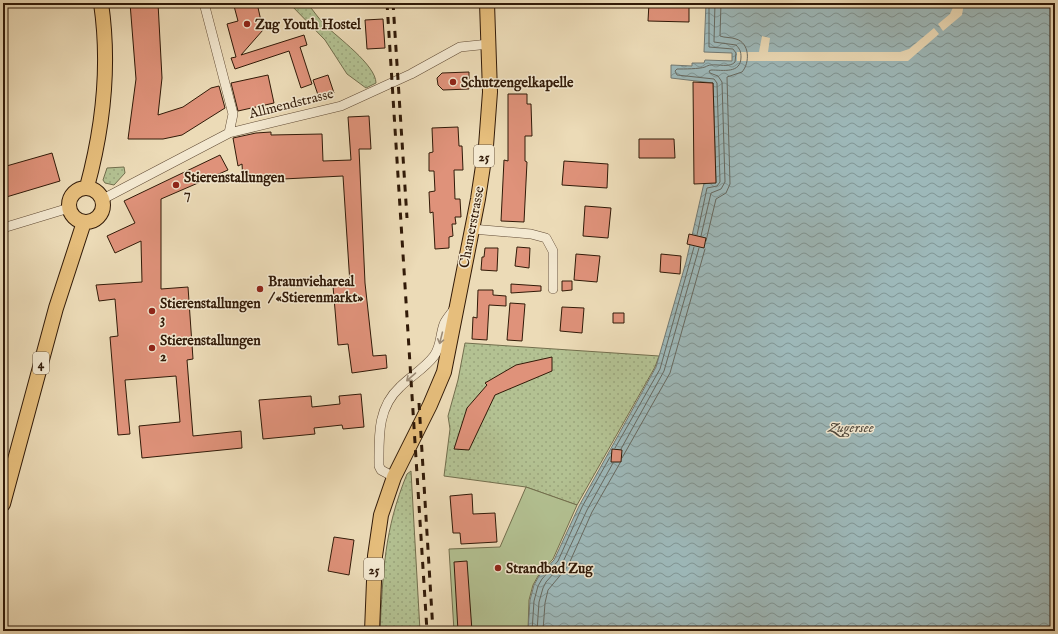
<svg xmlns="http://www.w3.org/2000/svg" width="1058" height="634" font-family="'IM FELL English',serif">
<defs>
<pattern id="green-dots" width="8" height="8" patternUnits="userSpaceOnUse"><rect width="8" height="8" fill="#b3c192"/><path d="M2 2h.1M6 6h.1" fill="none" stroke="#9aa57c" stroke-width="1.8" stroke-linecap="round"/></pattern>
<pattern id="water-waves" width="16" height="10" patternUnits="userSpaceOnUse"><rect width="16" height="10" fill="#9db8b9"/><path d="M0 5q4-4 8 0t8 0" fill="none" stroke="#819594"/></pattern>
</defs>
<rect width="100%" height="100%" fill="#ecdbb7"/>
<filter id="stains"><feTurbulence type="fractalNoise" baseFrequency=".005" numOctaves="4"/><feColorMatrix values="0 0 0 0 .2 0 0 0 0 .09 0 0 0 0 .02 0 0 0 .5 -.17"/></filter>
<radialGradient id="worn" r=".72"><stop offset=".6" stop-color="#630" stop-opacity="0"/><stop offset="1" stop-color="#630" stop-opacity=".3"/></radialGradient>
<path fill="url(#green-dots)" stroke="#726e4d" d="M289 3H307C313 10 318 18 325 25 337 37 376 65 376 83L366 88 347 74 325 40Z
M124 167 125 173 114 185 105 183 103 180 107 168Z
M465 343 659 356 655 367 577 505 526 487 444 476 450 429 448 416 458 380Z
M411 471 420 631H380C383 572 384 530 407 474Z"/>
<path fill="#b3c192" stroke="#726e4d" d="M526 487 577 505 553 559 538 576 533 585 529 600 528 631H454L449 549 500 547Z"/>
<path fill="url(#water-waves)" stroke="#727972" d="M706 3H1055V631H528L530 600 534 585 539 576 554 560 579 506 656 367 686 262 704 183 716 182 713 83 671 78V65L692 66V63H704L705 60 732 61V53L704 52Z"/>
<path fill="#ecdbb7" d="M955 3H964L962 15 943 31 938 24 950 14Z
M934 28 939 34 908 61H737V52H759L762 36 770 38 768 52H900L909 49Z"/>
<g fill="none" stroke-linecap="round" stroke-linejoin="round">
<path stroke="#676960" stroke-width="1" d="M697 235 707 188 717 186 720 182 717 83 714 79 677 75 675 71 677 69C684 69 699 69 705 67 707 66 709 65 711 65 718 64 730 68 735 62L736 53 733 49 709 47V3
M701 236 711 193 721 189 725 182 722 82 718 76 710 73 709 71 711 70C723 70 741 74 741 57 741 52 740 49 736 45L714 42 715 3
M706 241 716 199 726 193 730 184 727 77 742 72C750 63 750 43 736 39 731 37 725 38 720 36L721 3
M615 448 660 369 694 247
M621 449 664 371 699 248
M622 458 670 373 705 249
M532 631 534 601 538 586 542 579 558 561 582 507 610 457
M537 631 539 602 543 588 546 582 562 564 587 510 613 463
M543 631 545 603 548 590 568 566 592 512 620 463"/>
</g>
<path fill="#df927a" stroke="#311a08" d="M130 3H158L162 78 158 115 183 107 211 88 219 86 225 108 182 135 163 139H128L136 79Z
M247 3H257L263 30 241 55 304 35 307 45 300 47 312 84 301 88 289 51 235 69 231 58 236 57 227 24 238 21 234 6Z
M649 3 689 4V22L648 21Z
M383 19 385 48 367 49 365 20Z
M469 72V89L443 90 438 85 437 78 442 73Z
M268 75 274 103 238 111 231 83Z
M328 75 334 93 319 98 313 80Z
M693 82 713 83 716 183 694 184Z
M508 94H527V104H531L532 136H525V161L527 162 524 222 501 221 504 160 508 161Z
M369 116 371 149H359L365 283 373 356 386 355 387 368 352 373 348 344 338 345 333 286 350 284 343 176 243 181 242 164 238 166 233 138 256 133 271 132V135L322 134 323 161 351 160 348 117Z
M458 127 459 146H462L463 170H454L455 199H460L461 217H455L456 224H452L453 236 449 237V248L435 249 433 212 430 213 429 192 435 191 434 171H429V153L433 152 432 128Z
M639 139H674L675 158H639Z
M52 153 60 181 3 198V167Z
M220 155 228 170 161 199V289L188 287 193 359 187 360 193 436 241 431 242 448 142 458 139 426 180 422 176 376 125 380 130 434 118 435 110 337 118 336 115 299 99 301 96 285 142 282 141 241 115 253 107 236 135 223 124 201Z
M564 161 608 164 607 188 562 185Z
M585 206 611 208 608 238 583 236Z
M689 234 706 238 704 248 687 244Z
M517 247 530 248 529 268 515 266Z
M485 248H498L497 271 481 270 482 257H484Z
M576 254 600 256 597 282 574 280Z
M661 254 681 256 680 274 660 272Z
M562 281H572V290L562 291Z
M511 284 541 286V291L511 293Z
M478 290H493V295L506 296V306L489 305 487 340 472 339 473 317 477 318Z
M510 303 525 304 522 341 507 340Z
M562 307 584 308 582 333 560 331Z
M613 313H624V323H613Z
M552 357V371L495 395 469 450 454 449 467 408 487 385 485 383 516 365Z
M361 394 364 427 343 429 342 425 314 428 315 434 263 439 259 400 311 396 312 407 340 404 339 396Z
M612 449 622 450 621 462H611Z
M472 494 473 514 495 513 497 542 461 544 460 533H453L450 496Z
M334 537 354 540 349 575 328 571Z
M467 561 472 631H458L454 562Z"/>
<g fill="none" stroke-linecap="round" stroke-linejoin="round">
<g stroke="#604a34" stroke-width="10">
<path id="street" d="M204 3 233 114 229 133
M103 199 229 133 341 106 411 74 460 47 489 44
M3 228 69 208
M472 229 531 234 546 238 553 251V289
M394 477 381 470 379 466C379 437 377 408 400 387 411 376 425 368 434 356 441 347 440 335 444 324 446 319 451 314 454 309"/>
</g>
<g stroke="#311a08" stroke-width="16">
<path id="primary" d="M87 187C103 128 110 64 101 3
M69 205a17 17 0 1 1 34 0a17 17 0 1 1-34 0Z
M3 504 56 308 84 222
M372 631 375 556 381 515 394 477 430 405 444 372 478 199 486 146 490 92 487 3"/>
</g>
<use href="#street" stroke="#f3e8d0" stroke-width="9"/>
<use href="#primary" stroke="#e6be7c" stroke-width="14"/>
<path stroke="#311a08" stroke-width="3" stroke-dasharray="7 7" stroke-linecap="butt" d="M387 3 427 631
M393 3 407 218
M419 403 433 631"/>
</g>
<defs><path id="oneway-shaft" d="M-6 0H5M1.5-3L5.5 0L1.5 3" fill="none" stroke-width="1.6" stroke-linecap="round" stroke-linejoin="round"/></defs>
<g stroke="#9c8b76">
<use href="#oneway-shaft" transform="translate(441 338) rotate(104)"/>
<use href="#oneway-shaft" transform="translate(411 377) rotate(139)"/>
</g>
<g fill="#8f2418" stroke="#f3e8d0" stroke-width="1.5">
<circle cx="247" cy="24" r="4"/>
<circle cx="453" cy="82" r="4"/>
<circle cx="176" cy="185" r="4"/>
<circle cx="260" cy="289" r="4"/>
<circle cx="152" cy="311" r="4"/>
<circle cx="152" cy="348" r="4"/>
<circle cx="498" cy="568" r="4"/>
</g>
<g text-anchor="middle" stroke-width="3" stroke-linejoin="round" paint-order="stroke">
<g fill="#f3e8d0" stroke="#6b5844" stroke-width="1">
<rect x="474" y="145" width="20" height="22" rx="3"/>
<rect x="33" y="352" width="16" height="22" rx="3"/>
<rect x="364" y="558" width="20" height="22" rx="3"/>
</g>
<g font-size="13" font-weight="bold" fill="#311a08">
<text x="484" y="161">25</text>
<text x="41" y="368">4</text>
<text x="374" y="574">25</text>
</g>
<g font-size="14" font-weight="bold" fill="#311a08" stroke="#f3e8d0" text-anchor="start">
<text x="255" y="29">Zug Youth Hostel</text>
<text x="461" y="87">Schutzengelkapelle</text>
<text x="184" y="182">Stierenstallungen<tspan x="184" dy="16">7</tspan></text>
<text x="268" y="286">Braunviehareal<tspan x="268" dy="16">/ «Stierenmarkt»</tspan></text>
<text x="160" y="308">Stierenstallungen<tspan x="160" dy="16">3</tspan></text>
<text x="160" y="345">Stierenstallungen<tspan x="160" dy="16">2</tspan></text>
<text x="506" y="573">Strandbad Zug</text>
</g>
<g font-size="14" fill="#311a08" stroke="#f3e8d0">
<text transform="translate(291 103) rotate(-14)" y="5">Allmendstrasse</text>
<text transform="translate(471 227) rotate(-79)" y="5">Chamerstrasse</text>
</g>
<g font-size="15" font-style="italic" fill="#51493d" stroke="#f3e8d0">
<text x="851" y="432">Zugersee</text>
</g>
</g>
<rect width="1058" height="634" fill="none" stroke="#ecdbb7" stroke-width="16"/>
<rect x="4" y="4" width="1050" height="626" fill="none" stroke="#311a08" stroke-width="2"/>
<rect x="8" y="8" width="1042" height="618" fill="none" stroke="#311a08"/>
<rect width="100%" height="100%" filter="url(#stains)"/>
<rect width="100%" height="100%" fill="url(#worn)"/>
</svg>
